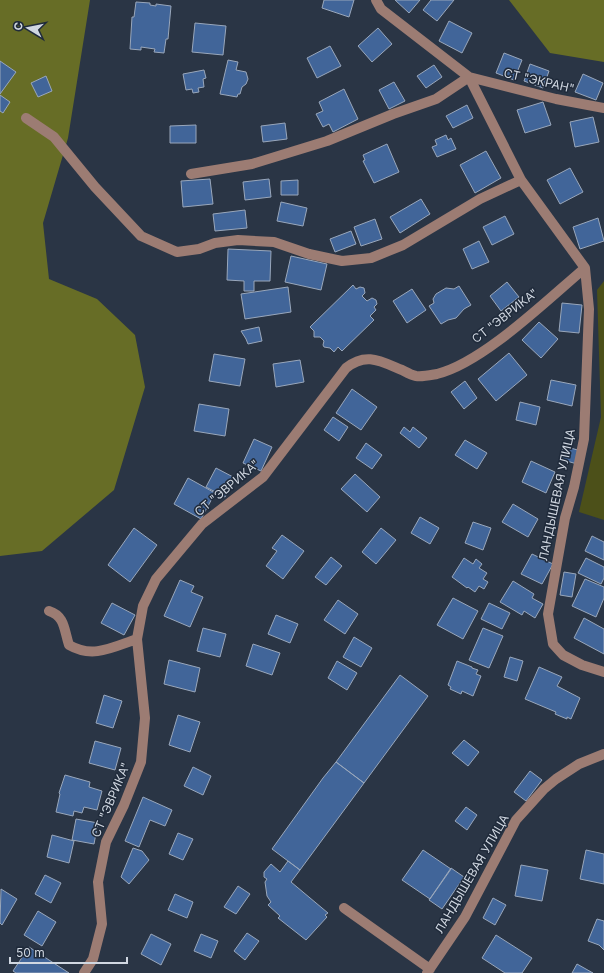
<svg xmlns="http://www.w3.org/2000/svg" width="604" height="973" font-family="Inter,sans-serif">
<rect width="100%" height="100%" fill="#2a3545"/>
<path fill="#4c5019" d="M604 281V520L579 512 601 417 597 290Z"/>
<path fill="#676d26" d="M0 0H90L68 138 43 223 49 279 97 299 135 335 145 387 114 490 42 551 0 556Z
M509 0H604V62L550 53Z"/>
<path fill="#416599" stroke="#99a7bb" d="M324 0H354L349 17 322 8Z
M395 0H420L409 13Z
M431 0H454L437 21 423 10Z
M136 2 150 3V5L156 6V4L171 6 168 39H166L164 53 154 52 155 49 141 47V50L130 49 132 17H134Z
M449 21 472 33 462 53 439 41Z
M195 23 226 26 223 55 192 52Z
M378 28 392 44 372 62 358 46Z
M330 46 341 66 317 78 307 58Z
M504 53 522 60 514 80 496 73Z
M228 60 238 62 236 70 246 72 248 79 246 84 242 87 240 94H238L237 97 220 94Z
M0 61 16 72 0 94Z
M530 64 549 71 543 88 524 81Z
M434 65 442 77 426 88 417 76Z
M204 70 206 78 203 79 204 87 198 88 199 92 193 93 192 89 186 90 183 74Z
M583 74 603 83 596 100 575 92Z
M46 76 52 91 38 97 31 83Z
M394 82 405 101 389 109 379 90Z
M344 89 358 119 333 132 329 124 323 127 316 114 323 111 319 102Z
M0 95 10 102 3 113 0 111Z
M543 102 551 125 525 133 517 110Z
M467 105 473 118 453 128 446 116Z
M593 117 599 142 575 147 570 122Z
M285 123 287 139 263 142 261 126Z
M196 125V143H170V126Z
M446 135 448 140 451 138 456 149 437 157 432 147 437 145 435 140Z
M387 144 399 172 374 183 363 161 365 160 363 155Z
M486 151 501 178 475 193 460 165Z
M570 168 583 192 560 204 547 180Z
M210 179 213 204 183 207 181 181Z
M269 179 271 197 245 200 243 182Z
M298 180V195H281V181Z
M421 199 430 214 400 233 390 217Z
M281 202 307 208 303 226 277 221Z
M245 210 247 228 215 231 213 214Z
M505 216 514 234 492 245 483 227Z
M598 218 604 241 580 249 573 227Z
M375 219 382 239 361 246 354 227Z
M351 231 356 244 335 252 330 239Z
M479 241 489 262 472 269 463 249Z
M228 249 271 251 270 281H254V291H244V281L227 280Z
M291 256 327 264 321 290 285 282Z
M507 282 519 297 501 311 490 296Z
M353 285 356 289 360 287 364 288 365 293 362 296 367 301 372 298 376 300 377 304 374 307 376 310 370 316 374 320 342 351 338 347 334 352 330 348 324 347 323 345 324 341 320 337H314V331L310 327Z
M459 286 471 305 464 309 456 318 448 320 441 324 429 306 434 303 433 299 436 294 446 288 454 289Z
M288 287 291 312 245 319 241 294Z
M412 289 426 310 407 323 393 301Z
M562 303 582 305 579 333 559 331Z
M539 322 558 339 541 358 522 340Z
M259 327 262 341 248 344 246 339 241 331Z
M509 353 527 375 496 401 478 379Z
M214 354 245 359 240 386 209 381Z
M300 360 304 382 276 387 273 364Z
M551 380 576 385 572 406 547 400Z
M465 381 477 398 464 409 451 392Z
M352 389 377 407 361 430 336 413Z
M520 402 540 407 536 425 516 420Z
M199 404 229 409 225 436 194 431Z
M333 417 348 427 339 441 324 430Z
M404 427 410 432 413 427 427 438 419 448 400 433Z
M254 439 272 447 261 471 243 463Z
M465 440 487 453 477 469 455 455Z
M366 443 382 455 372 469 356 458Z
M564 446 581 451 577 464 560 459Z
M531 461 555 472 546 493 522 482Z
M216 468 235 478 225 497 206 487Z
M355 474 380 497 367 512 341 489Z
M188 478 215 493 201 519 174 504Z
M513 504 538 519 528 537 502 522Z
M420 517 439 528 430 544 411 533Z
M473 522 491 528 483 550 465 543Z
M134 528 157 545 130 582 108 565Z
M381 528 396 540 376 564 362 552Z
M282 535 304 551 283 579 266 566 277 551 272 548Z
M592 536 604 542V560L585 551Z
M532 554 553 564 542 584 521 574Z
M331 557 342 566 326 585 315 577Z
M464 558 473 564 476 559 482 564 479 568 487 573 483 579 488 582 484 589 479 586 475 592 468 587 467 588 452 577Z
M586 558 604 567V578L601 584 578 573Z
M564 572 576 574 572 597 560 595Z
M585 579 604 587V598L596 617 572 606Z
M180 580 194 586 191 592 203 597 190 627 164 616Z
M513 581 534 594 532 598 543 604 535 618 524 611 522 615 500 602Z
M453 598 478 611 463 639 437 625Z
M338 600 358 614 345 634 324 620Z
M112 603 135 615 124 635 101 623Z
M489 603 510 613 502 629 481 619Z
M276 615 298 624 290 643 268 634Z
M584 618 604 629V654L574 638Z
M203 628 226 634 220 657 197 651Z
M483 628 503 636 489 668 469 660Z
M354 637 372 648 361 667 343 657Z
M253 644 280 653 272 675 246 666Z
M510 657 523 661 517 681 504 677Z
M169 660 200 668 195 692 164 684Z
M337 661 357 673 347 690 328 678Z
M457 661 472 667V668L478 670 476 674 481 676 473 696 462 691 461 694 450 689 451 687 448 685Z
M539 667 562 677 557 686 580 698 571 719 567 717V719L555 714 556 712 525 699Z
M400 675 428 696 364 783 336 762Z
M104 695 122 701 113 728 96 723Z
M178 715 200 722 190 752 169 745Z
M464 740 479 752 468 766 452 753Z
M95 741 121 748 115 770 89 763Z
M336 762 364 783 300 870 272 849 323 778Z
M193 767 211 776 203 795 184 786Z
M530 771 542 780 526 801 514 792Z
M65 775 90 782 89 787 102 791 97 810 84 807 82 813 74 811 73 816 56 812 60 794 59 793Z
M143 797 172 810 165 826 150 820 139 847 125 841Z
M466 807 477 815 467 830 455 821Z
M76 819 98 823 94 844 72 840Z
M178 833 193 839 183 860 169 854Z
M52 835 74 841 69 863 47 857Z
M133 848 142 851 149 860 129 884 121 877Z
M423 850 451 869 430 899 402 880Z
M586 850 604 854V884L580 879Z
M288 861 300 870 291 882 328 913 325 915 327 917 306 940 278 918 280 916 268 905 271 902 267 896 265 882 267 879 264 877V872L271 864 280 872Z
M521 865 548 870 542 901 515 896Z
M451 868 464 877 442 909 429 900Z
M45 875 61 883 51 903 35 894Z
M238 886 250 894 236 914 224 907Z
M1 889 17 899 2 925 0 923Z
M175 894 193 902 187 918 168 910Z
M493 898 506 905 495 925 483 918Z
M38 911 56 922 42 946 24 935Z
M597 919 604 921V950L599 945 588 941Z
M247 933 259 941 245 960 234 951Z
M151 934 171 944 161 965 141 954Z
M201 934 218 941 211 958 194 951Z
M496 935 532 958 522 973H505L482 958Z
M29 947 69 973H16L13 971Z
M577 964 593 973H572Z"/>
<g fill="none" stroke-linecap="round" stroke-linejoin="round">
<path stroke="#9c7c73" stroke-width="10" d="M376 0 381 9 469 77 521 180 585 268 589 309 584 439 574 487 565 518 548 614 553 644 563 655 582 665 604 672
M26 118 54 137 95 187 141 236 177 252 199 249 215 243 238 240 274 242 309 254 342 261 371 258 403 245 480 199 521 180
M191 174 252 164 327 141 393 114 436 99 469 77 556 99 604 108
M49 611C65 616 64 630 69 645 93 659 113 647 137 639
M344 908 430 969
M84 973 93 959 102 924 98 882 106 842 124 805 141 762 145 718 137 639 143 606 156 579 202 524 263 477 346 368C366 352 380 361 402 370 406 372 411 375 416 376 422 377 431 375 437 374 483 363 548 299 585 268
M427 973 465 917 516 820 544 789 556 779 579 764 604 754"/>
</g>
<g text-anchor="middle" stroke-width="3" stroke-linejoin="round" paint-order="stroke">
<g font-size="12" fill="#d0d7e1" stroke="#202b3b">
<text transform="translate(539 81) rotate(13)" y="4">СТ "ЭКРАН"</text>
<text transform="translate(505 316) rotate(-38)" y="4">СТ "ЭВРИКА"</text>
<text transform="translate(227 488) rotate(-40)" y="4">СТ "ЭВРИКА"</text>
<text transform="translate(557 495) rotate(-78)" y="4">ЛАНДЫШЕВАЯ УЛИЦА</text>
<text transform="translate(111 800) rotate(-67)" y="4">СТ "ЭВРИКА"</text>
<text transform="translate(472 874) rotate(-60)" y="4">ЛАНДЫШЕВАЯ УЛИЦА</text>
</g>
</g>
<g transform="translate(28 28) rotate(280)" stroke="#202b3b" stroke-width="3" paint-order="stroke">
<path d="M0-3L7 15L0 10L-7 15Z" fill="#d0d7e1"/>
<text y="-6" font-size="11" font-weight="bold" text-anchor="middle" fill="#d0d7e1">С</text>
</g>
<path d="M10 957v6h117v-6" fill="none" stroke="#d0d7e1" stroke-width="2"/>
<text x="16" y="957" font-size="12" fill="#d0d7e1" stroke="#202b3b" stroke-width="3" paint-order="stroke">50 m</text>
</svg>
